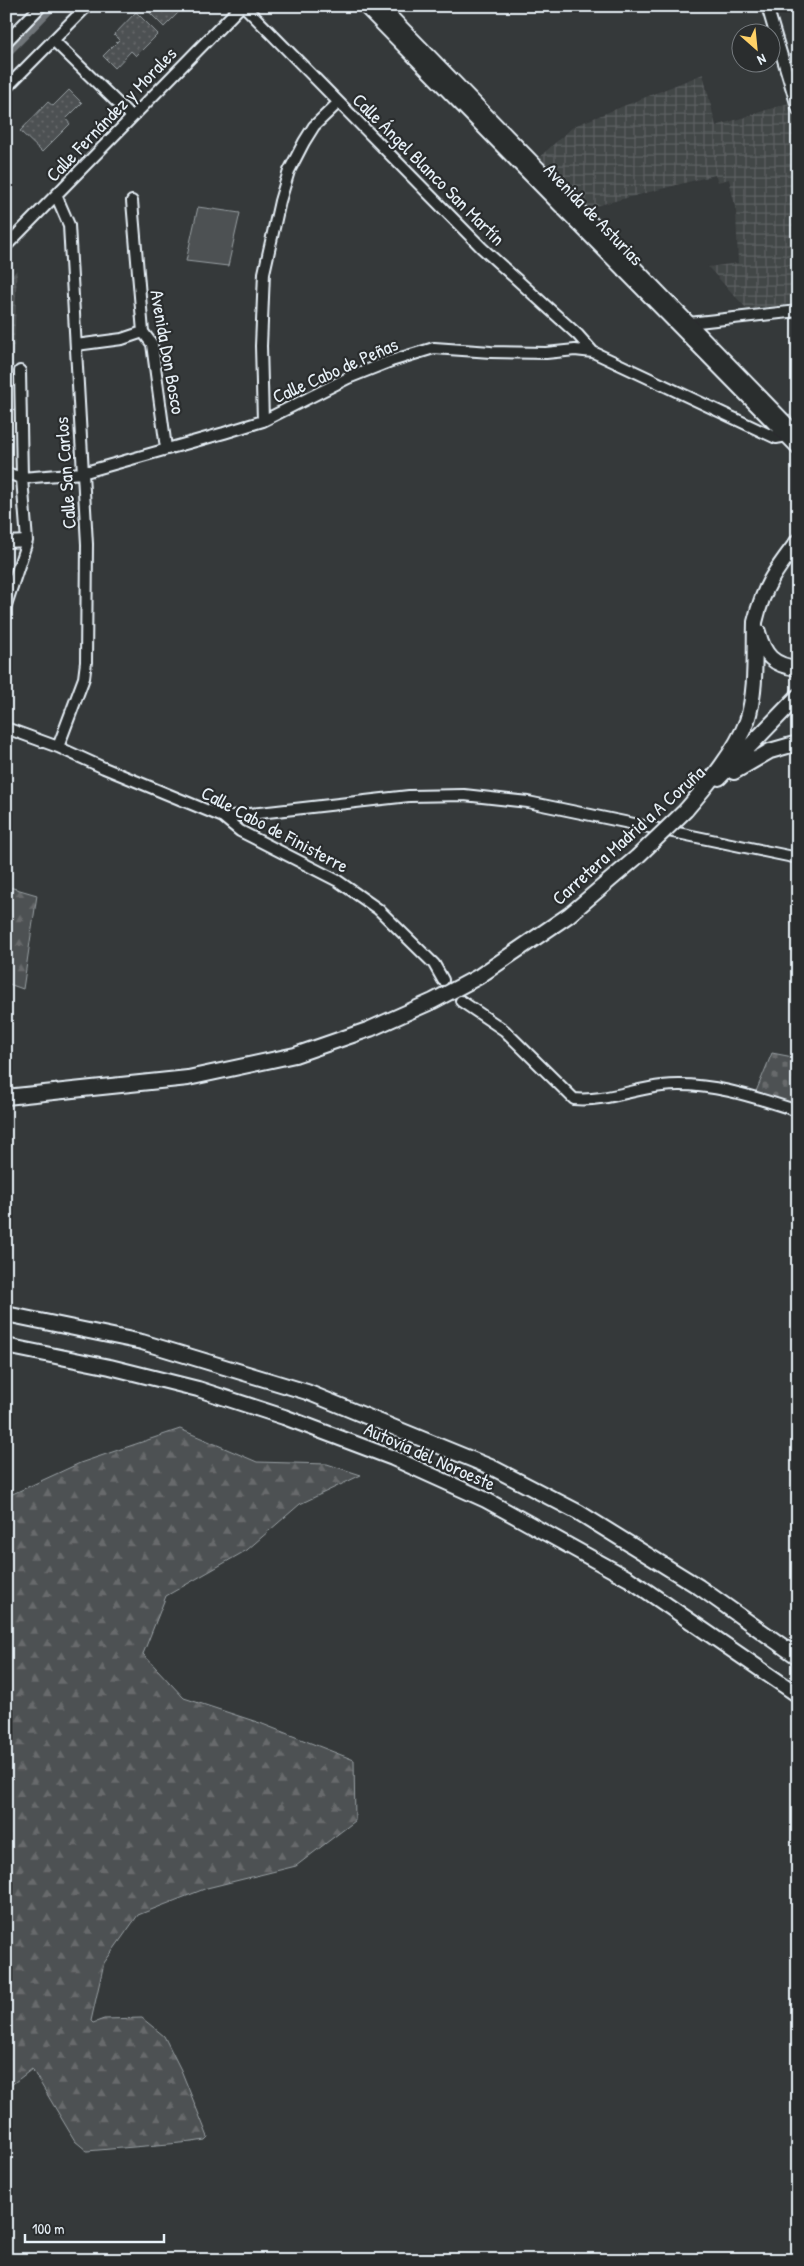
<svg xmlns="http://www.w3.org/2000/svg" width="804" height="2266" font-family="'Patrick Hand',sans-serif">
<defs>
<pattern id="industrial-grid" width="8" height="8" patternUnits="userSpaceOnUse" patternTransform="scale(1.25)"><rect width="8" height="8" fill="#424647"/><path d="M0 4h8M4 0v8" fill="none" stroke="#5d6162"/></pattern>
<pattern id="grass-dots" width="8" height="8" patternUnits="userSpaceOnUse" patternTransform="scale(1.25)"><rect width="8" height="8" fill="#4d5152"/><path d="M2 2h.1M6 6h.1" fill="none" stroke="#676a6c" stroke-width="1.8" stroke-linecap="round"/></pattern>
<pattern id="forest-firs" width="22" height="20" patternUnits="userSpaceOnUse" patternTransform="scale(1.25)"><rect width="22" height="20" fill="#4d5152"/><path d="M5 1l3.5 6h-7zM16 11l3.5 6h-7z" fill="#676a6c"/></pattern>
<pattern id="cemetery-stones" width="16" height="16" patternUnits="userSpaceOnUse" patternTransform="scale(1.25)"><rect width="16" height="16" fill="#4d5152"/><path d="M2 7V4a2 2 0 0 1 4 0v3zM10 15v-3a2 2 0 0 1 4 0v3z" fill="#676a6c"/></pattern>
</defs>
<rect width="100%" height="100%" fill="#35393a"/>
<filter id="ink" filterUnits="userSpaceOnUse"><feTurbulence type="fractalNoise" baseFrequency=".02" numOctaves="2"/><feDisplacementMap in="SourceGraphic" scale="10" xChannelSelector="R" yChannelSelector="G"/><feConvolveMatrix kernelMatrix="1 2 1 2 8 2 1 2 1" color-interpolation-filters="sRGB"/></filter>
<g filter="url(#ink)">
<path fill="url(#industrial-grid)" d="M703 74 716 126 798 100V303L747 309 708 267 738 263 736 211 729 179 718 182 715 175 584 209 536 160 574 126Z
M17 270 12 404 6 406V281Z"/>
<path fill="url(#grass-dots)" stroke="#9aa1a5" d="M143 6H185L164 27Z
M136 12 158 34 136 56 131 51 115 68 103 56 119 40 114 35Z
M69 90 82 103 66 119 70 124 42 152 20 131 48 102 53 106Z"/>
<path fill="url(#forest-firs)" stroke="#9aa1a5" d="M6 886 37 895 23 989 6 983Z
M180 1429 257 1462 327 1464 361 1475 300 1504 247 1550 166 1596 143 1654 184 1698 260 1723 354 1760 355 1821 296 1866 207 1888 138 1915 104 1963 91 2021 93 2023 104 2019 142 2018 164 2036 181 2070 208 2137 205 2140 192 2142 87 2151 75 2141 32 2069 6 2089V1497L80 1463Z"/>
<path fill="url(#cemetery-stones)" stroke="#9aa1a5" d="M772 1053 798 1058V1108L755 1094Z"/>
<path fill="#4d5152" stroke="#9aa1a5" d="M198 207 240 213 228 266 186 261Z"/>
<g fill="none" stroke-linecap="round" stroke-linejoin="round">
<path stroke="#707579" stroke-width="10" d="M6 53 52 6"/>
<g stroke="#e8f1f8" stroke-width="14">
<path id="minor" d="M244 6 482 248 578 335 593 352
M767 6 798 110
M53 40 132 117
M6 42 41 6
M6 88 87 6
M56 195 69 225 87 544 86 662 84 678 58 747
M132 201 143 332 152 344 166 448
M6 246 241 6
M689 323 798 311
M76 345 122 339 143 332
M263 421 261 346 264 273 280 201 289 171 304 142 314 126 338 103
M6 473 22 478 82 473 224 433 263 421 348 378 391 361 434 348 491 352 546 353 575 350 593 352 776 438 787 436
M6 542 27 541
M6 605 27 541 22 478 20 371
M6 728 58 747 104 768 223 817 240 831 338 881 378 909 434 964 443 980
M223 817 409 796 464 795 528 802 798 858
M461 1001 504 1030 574 1099C603 1102 634 1089 662 1086 708 1081 755 1097 798 1111"/>
</g>
<g stroke="#e8f1f8" stroke-width="16">
<path id="major" d="M364 6 798 448
M381 6 798 435"/>
</g>
<g stroke="#e8f1f8" stroke-width="18">
<path id="highway" d="M758 632C764 655 773 666 798 668
M734 772 770 751 798 743
M719 778 798 696
M686 810C707 785 736 751 747 721 757 690 754 654 755 622 764 585 776 570 798 541
M6 1097 188 1078 295 1055 370 1029 433 1001 478 977 569 915 637 857
M6 1314 142 1342 307 1392 493 1468 578 1512 699 1587 798 1657
M6 1346 110 1367 198 1389 284 1417 393 1458 486 1500 629 1579 798 1695"/>
</g>
<use href="#minor" stroke="#2a2d2e" stroke-width="10"/>
<use href="#major" stroke="#2a2d2e" stroke-width="12"/>
<use href="#highway" stroke="#2a2d2e" stroke-width="14"/>
<g stroke="#e8f1f8" stroke-width="18" stroke-linecap="butt">
<path id="highway-bridge" d="M637 857 686 810"/>
</g>
<use href="#highway-bridge" stroke="#2a2d2e" stroke-width="14"/>
</g>
</g>
<g text-anchor="middle" stroke-width="4.5" stroke-linejoin="round" paint-order="stroke">
<g font-size="19" fill="#e8f1f8" stroke="#2a2d2e">
<text transform="translate(111 114) rotate(-46)" y="7">Calle Fernández y Morales</text>
<text transform="translate(429 169) rotate(45)" y="7">Calle Ángel Blanco San Martín</text>
<text transform="translate(594 214) rotate(46)" y="7">Avenida de Asturias</text>
<text transform="translate(168 352) rotate(80)" y="7">Avenida Don Bosco</text>
<text transform="translate(335 370) rotate(-24)" y="7">Calle Cabo de Peñas</text>
<text transform="translate(65 473) rotate(-94)" y="7">Calle San Carlos</text>
<text transform="translate(275 829) rotate(28)" y="7">Calle Cabo de Finisterre</text>
<text transform="translate(628 835) rotate(-42)" y="7">Carretera Madrid a A Coruña</text>
<text transform="translate(430 1456) rotate(24)" y="7">Autovía del Noroeste</text>
</g>
</g>
<rect width="804" height="2266" fill="none" stroke="#2a2d2e" stroke-width="25"/>
<rect x="12" y="12" width="779" height="2241" fill="none" stroke="#e8f1f8" stroke-width="2" filter="url(#ink)"/>
<g transform="translate(756 48) rotate(153)"><circle r="24" fill="#2a2d2e" stroke="#767b7f"/>
<path d="M0-4L9 19L0 12L-9 19Z" fill="#ffd166"/>
<text y="-8" font-size="14" font-weight="bold" text-anchor="middle" fill="#e8f1f8">N</text>
</g>
<path d="M25 2234v8h139v-8" fill="none" stroke="#e8f1f8" stroke-width="2.5"/>
<text x="32" y="2234" font-size="15" fill="#e8f1f8" stroke="#2a2d2e" stroke-width="4" paint-order="stroke">100 m</text>
</svg>
